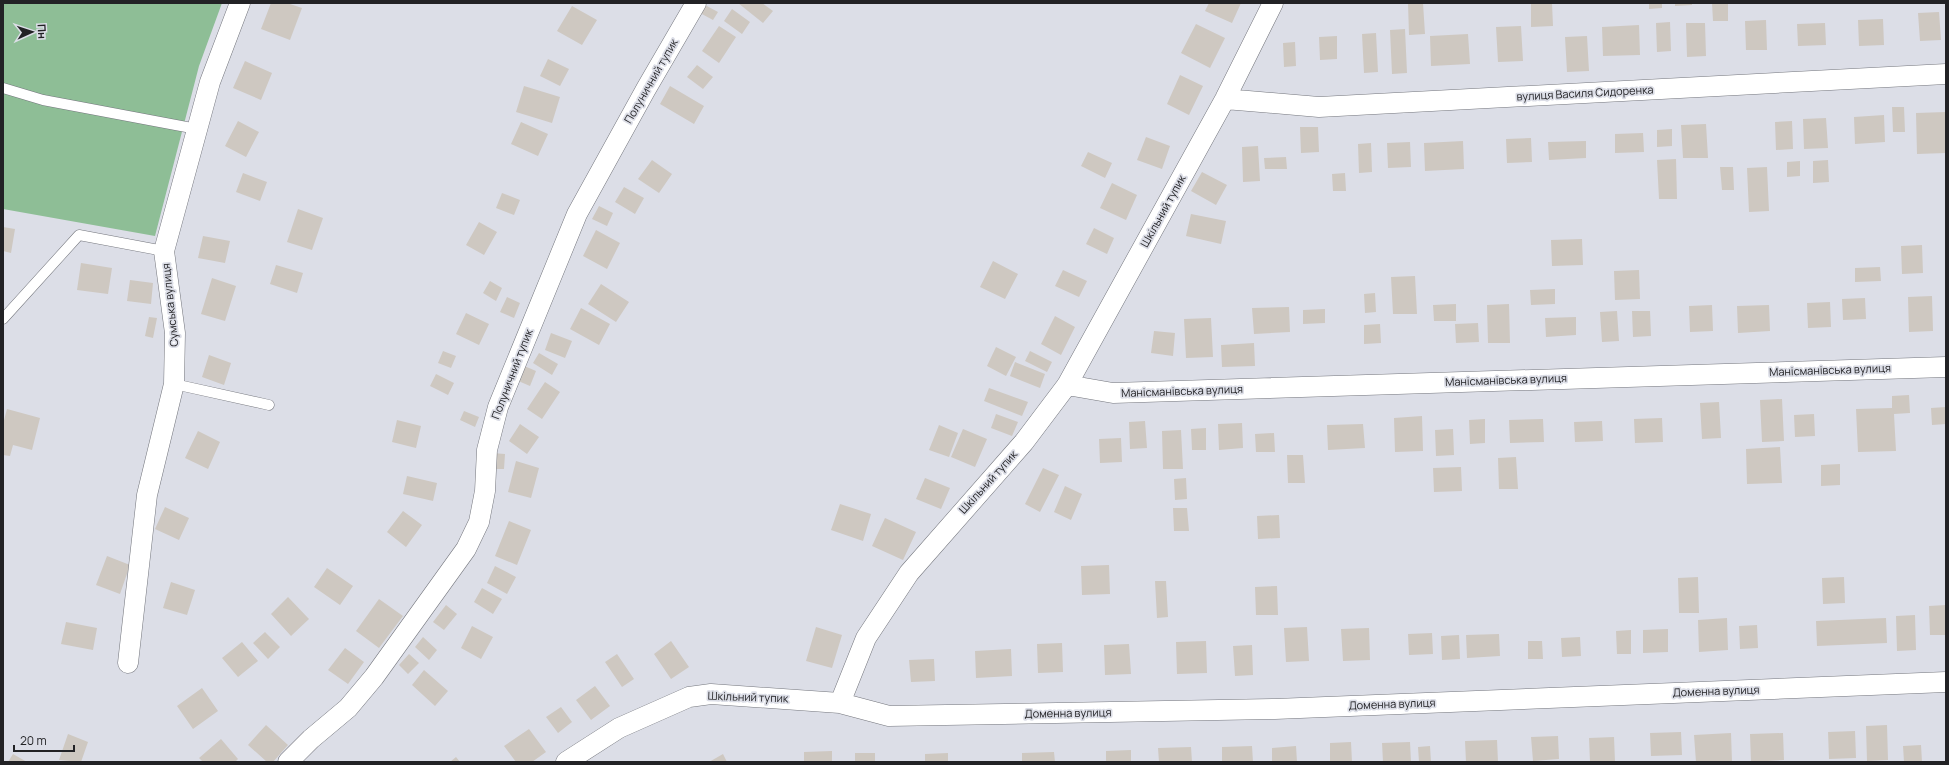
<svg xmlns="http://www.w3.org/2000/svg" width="1949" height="765" font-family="Manrope,sans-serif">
<rect width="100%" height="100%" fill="#dcdee7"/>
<path fill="#8ebe96" d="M3 3H222L199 66 155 236 3 209Z"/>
<path fill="#cec8c1" d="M271 3H287L302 8 290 40 261 29Z
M738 3H762L773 11 763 23Z
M1209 3H1241L1232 23 1205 11Z
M1408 3H1423L1425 34 1409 35Z
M1531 3H1552L1553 26 1531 27Z
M1649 3H1662V8L1649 9Z
M1675 3H1692V5L1675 6Z
M1712 3H1728V21H1713Z
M705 5 718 12 713 20 700 13Z
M572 6 597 20 582 45 557 31Z
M732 9 750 22 742 34 724 21Z
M1939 12 1941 40 1920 41 1918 13Z
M1883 19 1884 45 1859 46 1858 20Z
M1766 20 1767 50H1746L1745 21Z
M1670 22 1671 51 1657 52 1656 23Z
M1686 23H1705L1706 56 1687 57Z
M1825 23 1826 45 1798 46 1797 24Z
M1196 24 1225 38 1210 68 1181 53Z
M1639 25 1640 55 1603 56 1602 27Z
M719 26 736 37 719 63 702 51Z
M1521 26 1523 61 1498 62 1496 27Z
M1405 29 1407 73 1392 74 1390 30Z
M1376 33 1378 72 1364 73 1362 34Z
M1468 34 1470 64 1431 66 1430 36Z
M1337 36V59L1320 60 1319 37Z
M1587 36 1589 71 1567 72 1565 37Z
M1295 42 1296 66 1284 67 1283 43Z
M548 59 569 69 560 86 540 76Z
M245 61 272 73 261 100 233 88Z
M697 65 713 77 703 89 687 77Z
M1180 75 1203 86 1189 115 1167 104Z
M524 86 560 97 552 123 516 112Z
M670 86 704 106 694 124 660 104Z
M1892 107H1904L1905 132H1893Z
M1946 112V153L1917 154 1916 113Z
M1884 115 1885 142 1855 144 1854 117Z
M1826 118 1828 148 1804 149 1803 119Z
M238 121 259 132 246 157 225 146Z
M1792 121 1793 149 1776 150 1775 122Z
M521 122 548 134 538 156 511 144Z
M1706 124 1708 158H1683L1681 125Z
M1300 127H1318L1319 152 1301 153Z
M1672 129V146L1657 147V130Z
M1643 133 1644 152 1615 153V134Z
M1146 137 1170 146 1162 169 1137 160Z
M1531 138 1532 162 1507 163 1506 139Z
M1463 141 1464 169 1425 171 1424 143Z
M1586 141V158L1549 160 1548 142Z
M1410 142 1411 167 1388 168 1387 143Z
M1371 143 1372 172 1359 173 1358 144Z
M1258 146 1260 181 1243 182 1242 147Z
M1088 152 1112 163 1105 178 1081 166Z
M1286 157 1287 169H1265L1264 158Z
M1676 159 1677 199H1659L1657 160Z
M652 160 672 174 659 193 638 179Z
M1828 160 1829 182 1813 183V161Z
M1800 161V176L1787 177V162Z
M1720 167H1733L1734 190H1722Z
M1767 167 1769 211 1749 212 1747 168Z
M1202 172 1227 185 1216 205 1191 191Z
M243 173 267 182 260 201 236 192Z
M1345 173 1346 191H1333L1332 174Z
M1112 183 1137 195 1126 220 1100 208Z
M624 187 644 198 635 214 615 202Z
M502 193 520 200 514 215 496 208Z
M599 206 613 213 607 226 592 219Z
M298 209 323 218 312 250 287 242Z
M1191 214 1226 221 1221 244 1186 236Z
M479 222 497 232 484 255 466 245Z
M3 227 15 229 11 253 3 251Z
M1094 228 1114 238 1107 254 1086 244Z
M596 230 620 243 607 269 583 256Z
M203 236 230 241 225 263 198 258Z
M1582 239 1583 265 1552 266 1551 240Z
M1922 245 1923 273 1902 274 1901 246Z
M993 261 1018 274 1005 299 980 287Z
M81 263 112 268 108 294 77 290Z
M276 265 303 273 297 293 270 284Z
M1880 267 1881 281 1855 282V268Z
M1063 270 1087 281 1079 297 1055 286Z
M1639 270 1640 299 1615 300 1614 271Z
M1415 276 1417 314H1393L1391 277Z
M212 278 236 286 225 321 201 314Z
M130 280 153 283 151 304 127 301Z
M490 281 502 288 496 301 483 293Z
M601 284 629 302 616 322 588 304Z
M1555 289V304L1531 305 1530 290Z
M1375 293 1376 312 1365 313 1364 294Z
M1932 296 1933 331 1909 332 1908 297Z
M507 297 520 303 514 318 500 312Z
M1865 298 1866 319 1843 320 1842 299Z
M1830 302 1831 327 1808 328 1807 303Z
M1456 304V321H1434L1433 305Z
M1509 304 1510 343H1488L1487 305Z
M1712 305 1713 331 1690 332 1689 306Z
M1769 305 1770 331 1738 333 1737 306Z
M1289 307 1290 332 1254 334 1252 308Z
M581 308 610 324 599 345 570 329Z
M1325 309V323L1303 324V310Z
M1617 311 1619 341 1602 342 1600 312Z
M1632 311H1650L1651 336 1633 337Z
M466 313 489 324 479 345 456 334Z
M1055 316 1075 327 1061 355 1041 344Z
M149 317 157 318 153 338 145 336Z
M1576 317V335L1546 337 1545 318Z
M1211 318 1213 357 1186 358 1184 319Z
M1478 323 1479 342 1456 343 1455 324Z
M1380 324 1381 343 1364 344V325Z
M1154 331 1175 333 1173 356 1151 353Z
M551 333 572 341 565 358 545 350Z
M1254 343 1255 366 1222 367 1221 345Z
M996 347 1016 357 1006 376 987 366Z
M443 351 456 356 451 368 438 363Z
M1030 351 1052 362 1047 372 1025 361Z
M539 353 558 364 552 375 533 363Z
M209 355 231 363 224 385 202 377Z
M1015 362 1045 374 1040 388 1010 376Z
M522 365 536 371 530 386 516 380Z
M436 374 454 383 448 395 430 386Z
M545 382 560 392 542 419 527 409Z
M989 388 1028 402 1022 416 984 401Z
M1909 395 1910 413 1894 414 1896 451 1858 452 1856 409 1892 408V396Z
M1782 399 1784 441 1762 442 1760 400Z
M1719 402 1721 438 1702 439 1700 403Z
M1946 407V424L1932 425 1931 408Z
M7 409 40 418 32 450 13 445 10 456 3 455V424Z
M464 411 479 417 475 427 460 420Z
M996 414 1018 422 1012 436 991 428Z
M1814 414 1815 436 1795 437 1794 415Z
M1422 416 1423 451 1395 452 1394 418Z
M1662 418 1663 442 1635 443 1634 419Z
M1485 419V443L1470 444 1469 420Z
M1543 419 1544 442 1510 443 1509 420Z
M397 420 421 426 416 448 392 442Z
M1145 421 1147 448 1130 449 1129 422Z
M1602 421 1603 441 1575 442 1574 422Z
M1242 423 1243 448 1219 450 1218 424Z
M520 424 539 437 527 454 509 441Z
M1363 424 1365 448 1328 450 1327 425Z
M939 425 958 433 949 457 929 450Z
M1206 428V450H1192L1191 429Z
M963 429 987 439 975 467 951 457Z
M1453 429 1454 455 1436 456 1435 430Z
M1181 430 1183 469H1163L1162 431Z
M198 431 220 442 208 469 185 458Z
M1274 433 1275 452H1256L1255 434Z
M1121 438 1122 462 1100 463 1099 439Z
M1780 447 1782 483 1747 484 1746 449Z
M492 453 505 454 504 469H492Z
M1287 455H1303L1305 483H1288Z
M1516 457 1518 489H1499L1498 458Z
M516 461 539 468 531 498 508 492Z
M1840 464V485L1821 486V465Z
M1461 467 1462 491 1434 492 1433 468Z
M1043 468 1059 475 1040 512 1025 504Z
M407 476 437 483 433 501 403 494Z
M925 478 950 488 941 509 916 499Z
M1186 478 1187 499 1175 500 1174 479Z
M1065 486 1082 494 1071 520 1054 512Z
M840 504 871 514 863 541 831 530Z
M165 507 189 518 179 540 155 529Z
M1173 508H1187L1189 531H1174Z
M403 511 422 525 406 547 387 532Z
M1279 515 1280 538 1258 539 1257 516Z
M885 518 916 532 903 560 872 546Z
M509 521 531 530 517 565 495 556Z
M107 556 130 565 120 594 96 585Z
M1109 565 1110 594 1082 595 1081 566Z
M495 566 516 577 507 594 487 583Z
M327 568 353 586 340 605 314 587Z
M1698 577 1699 613H1679L1678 578Z
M1844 577 1845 603 1823 604 1822 578Z
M1155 581H1166L1168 617 1157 618Z
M171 582 195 590 187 615 163 608Z
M1277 586 1278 615H1256L1255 587Z
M482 588 502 599 493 614 474 602Z
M288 597 309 619 291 636 271 614Z
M379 599 403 616 379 648 356 631Z
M446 605 457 614 444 630 433 622Z
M1946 605V635H1930L1929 606Z
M1915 615 1916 650 1897 651 1896 616Z
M1727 618 1728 650 1699 652 1698 620Z
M1886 618 1887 643 1817 646 1816 621Z
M66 622 97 628 93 650 61 644Z
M1757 625 1758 648 1740 649 1739 626Z
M472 626 493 637 481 659 461 648Z
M816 627 842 635 832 668 806 661Z
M1307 627 1309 661 1286 662 1284 628Z
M1369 628 1370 660 1343 661 1341 629Z
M1668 629V652L1643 653V630Z
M1631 630V654H1617L1616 631Z
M265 632 280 647 268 659 253 643Z
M1432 633 1433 654 1409 655 1408 634Z
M1499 634 1500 656 1467 658 1466 635Z
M1459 635 1460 659 1442 660 1441 636Z
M423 637 437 650 429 660 415 647Z
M1580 637 1581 656 1562 657 1561 638Z
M671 641 689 667 671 679 654 654Z
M1206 641 1207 673 1177 674 1176 642Z
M1528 641H1542L1543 659H1528Z
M242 642 258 661 238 677 222 658Z
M1062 643 1063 672 1038 673 1037 644Z
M1129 644 1131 674 1105 675 1104 645Z
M1252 645 1253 675 1235 676 1233 646Z
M345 648 364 662 348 684 328 670Z
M1011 649 1012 676 976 678 975 651Z
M409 654 419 663 408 674 399 665Z
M617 654 634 679 622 687 605 662Z
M934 659 935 681 911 682 909 660Z
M424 670 448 691 435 706 412 685Z
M595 686 610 706 591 720 576 700Z
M202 688 218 711 193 729 177 706Z
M561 707 572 722 558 733 546 717Z
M266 725 288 745 273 762H267L248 745Z
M1887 725 1888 760 1867 761 1866 726Z
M529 729 546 752 532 762H516L504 746Z
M1855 731 1856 758 1829 759 1828 732Z
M1681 732 1682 755 1651 756 1650 733Z
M1731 733 1732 762H1696L1694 735Z
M1783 733 1784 760 1751 762 1750 734Z
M68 734 88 742 81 762 59 760Z
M1558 736 1559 759 1533 761 1531 737Z
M1614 737 1615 762H1590L1589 738Z
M221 739 238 759 235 762H203L199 758Z
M1497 740 1498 762H1466L1465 741Z
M1351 742 1352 762H1330V743Z
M1410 742 1411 762H1383L1382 743Z
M1921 745 1922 762H1904L1903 746Z
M1252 746 1253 762H1222V747Z
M1296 746 1297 762H1272V748Z
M1430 746 1431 762H1419L1418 747Z
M1191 747 1192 762H1159L1158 748Z
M1131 750V762H1106V751Z
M832 751V762H804V752Z
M1054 752 1055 762H1022V753Z
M855 753H875V762H855Z
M948 753V762H925V754Z
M13 754 27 762H8Z
M723 754 727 762H709Z
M456 757 460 762H450Z"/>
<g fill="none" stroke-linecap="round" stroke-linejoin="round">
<g stroke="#74767d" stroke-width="11">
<path id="lane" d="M3 88 43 100 197 129
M3 319 79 235 164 251
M174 384 269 405"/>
</g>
<g stroke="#74767d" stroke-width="21">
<path id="street" d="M1225 99 1319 107 1946 74
M1067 385 1113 393 1946 367
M128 663 147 495 174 384 175 333 164 251 210 82 240 3
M840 703 889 716 1275 709 1946 682
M288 762 311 739 348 708 374 677 466 549 479 522 485 491 487 450 498 407 577 214 646 89 696 3
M566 762 619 728 689 697 711 694 840 703 866 638 909 573 1024 442 1067 385 1225 99 1273 3"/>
</g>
<use href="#lane" stroke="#fff" stroke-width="10"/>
<use href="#street" stroke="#fff" stroke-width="20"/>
</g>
<g text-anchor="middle" stroke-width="3.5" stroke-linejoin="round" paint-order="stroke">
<g font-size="11" fill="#222225" stroke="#dcdee7">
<text transform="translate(651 81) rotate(-60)" y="4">Полуничний тупик</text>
<text transform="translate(1585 93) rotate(-3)" y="4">вулиця Василя Сидоренка</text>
<text transform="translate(1163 211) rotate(-61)" y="4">Шкільний тупик</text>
<text transform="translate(170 305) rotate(-96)" y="4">Сумська вулиця</text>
<text transform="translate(1830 370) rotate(-2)" y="4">Манісманівська вулиця</text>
<text transform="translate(512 374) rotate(-69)" y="4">Полуничний тупик</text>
<text transform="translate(1506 380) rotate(-2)" y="4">Манісманівська вулиця</text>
<text transform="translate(1182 391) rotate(-2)" y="4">Манісманівська вулиця</text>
<text transform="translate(988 482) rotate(-48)" y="4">Шкільний тупик</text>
<text transform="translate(1716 691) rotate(-2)" y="4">Доменна вулиця</text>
<text transform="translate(748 697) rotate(2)" y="4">Шкільний тупик</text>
<text transform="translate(1392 704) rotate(-2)" y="4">Доменна вулиця</text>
<text transform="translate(1068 713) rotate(-1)" y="4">Доменна вулиця</text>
</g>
</g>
<rect width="1949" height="765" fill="none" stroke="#222225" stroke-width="8"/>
<g transform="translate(32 32) rotate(87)" stroke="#dcdee7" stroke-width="3" paint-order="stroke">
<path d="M0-3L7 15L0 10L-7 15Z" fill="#222225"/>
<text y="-6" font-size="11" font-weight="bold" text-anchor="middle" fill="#222225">Пн</text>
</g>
<path d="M14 745v6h60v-6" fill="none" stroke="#222225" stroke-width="2"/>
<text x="20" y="745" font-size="12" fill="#222225" stroke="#dcdee7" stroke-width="3" paint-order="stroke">20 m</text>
</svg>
